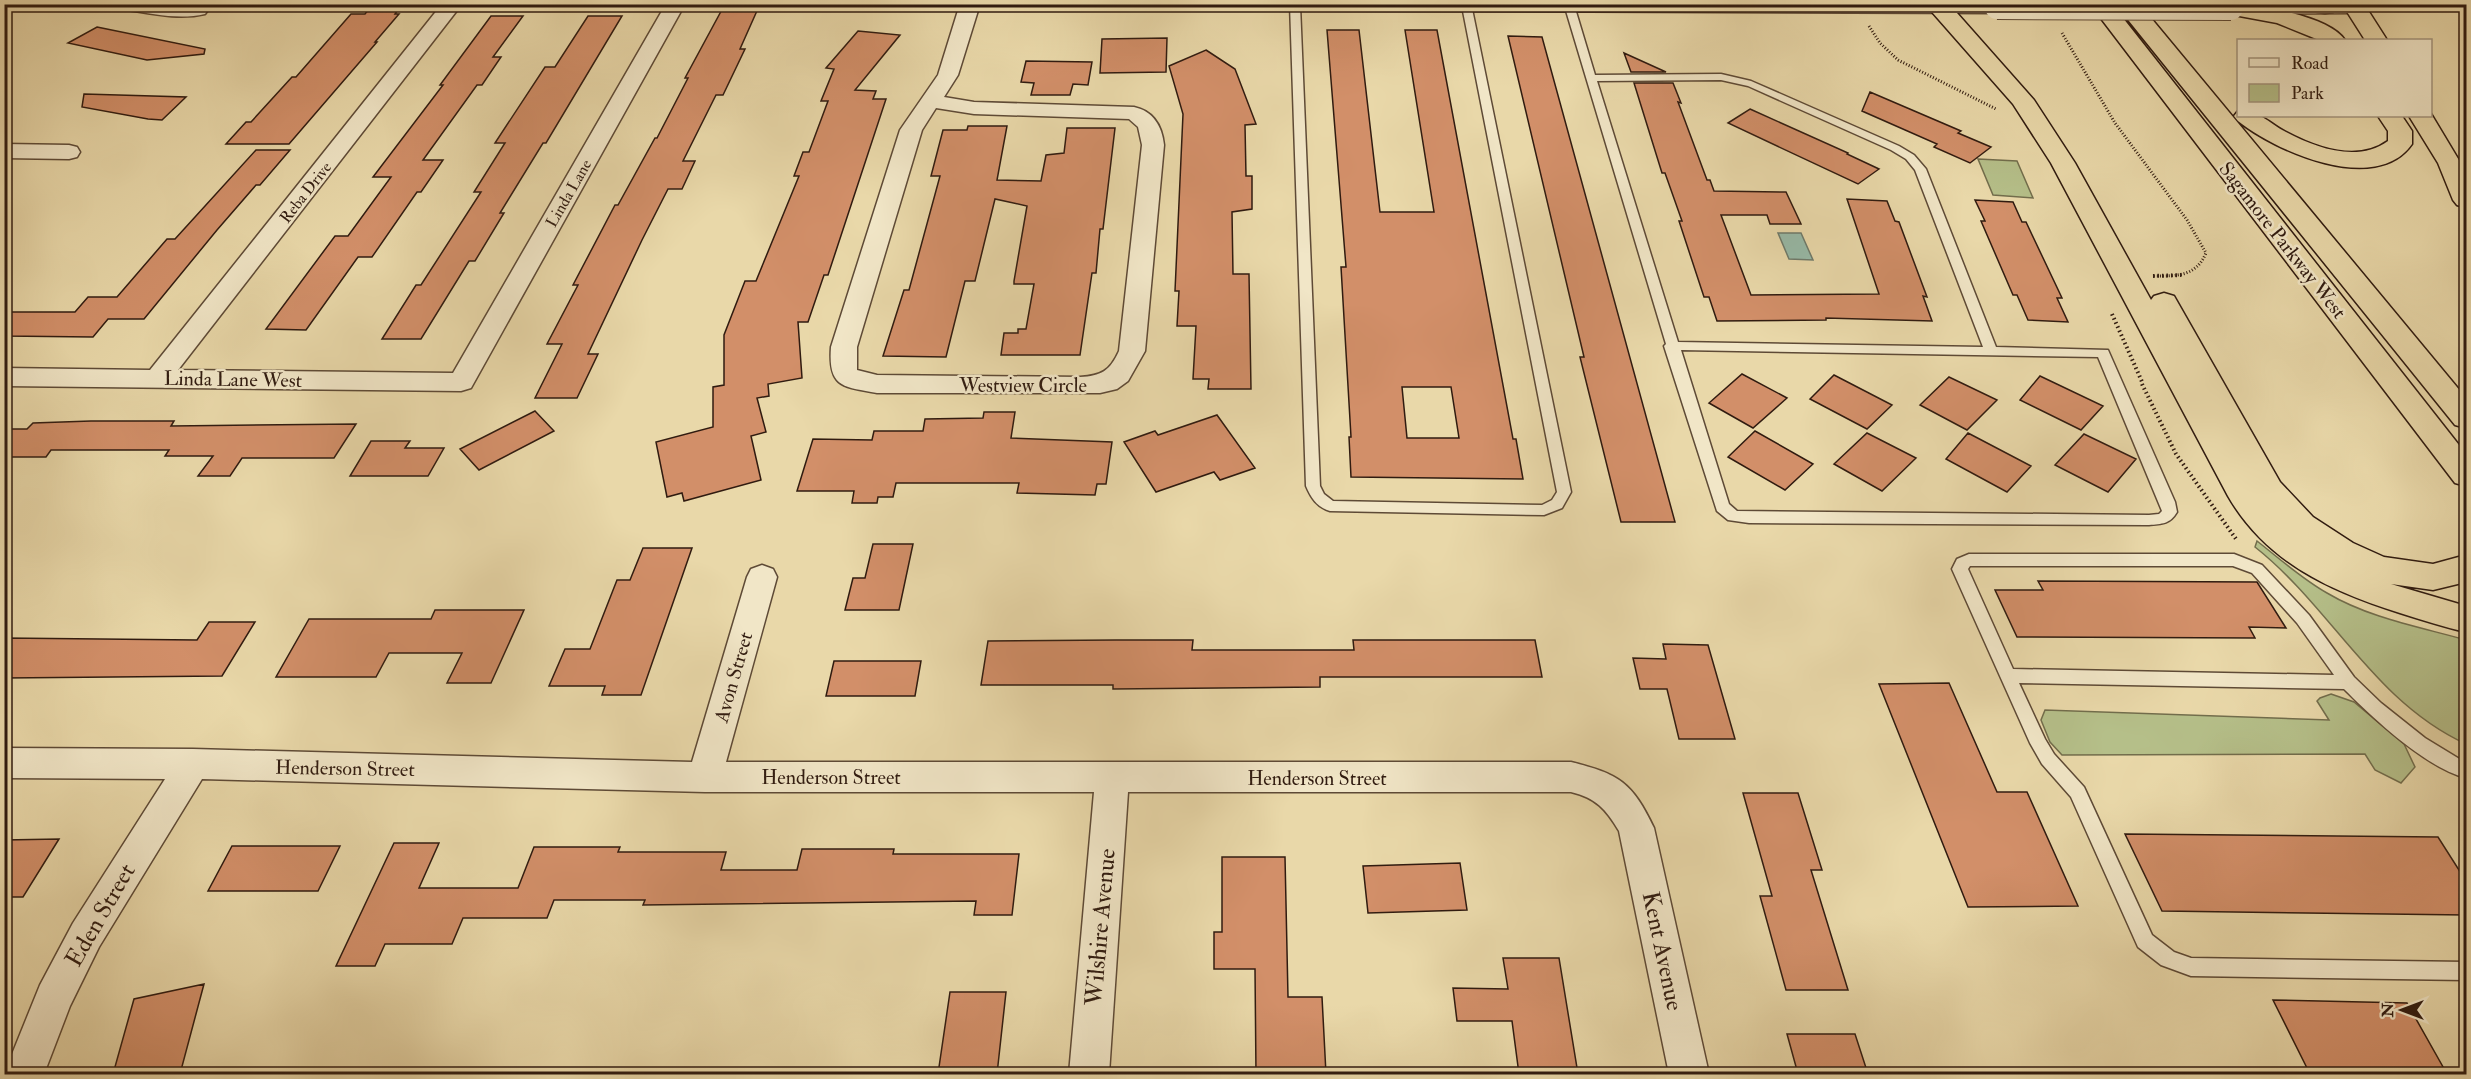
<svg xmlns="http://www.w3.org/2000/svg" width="2471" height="1079" font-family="'IM FELL Double Pica',serif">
<rect width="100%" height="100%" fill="#e9d8a9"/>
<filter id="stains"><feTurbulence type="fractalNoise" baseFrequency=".00333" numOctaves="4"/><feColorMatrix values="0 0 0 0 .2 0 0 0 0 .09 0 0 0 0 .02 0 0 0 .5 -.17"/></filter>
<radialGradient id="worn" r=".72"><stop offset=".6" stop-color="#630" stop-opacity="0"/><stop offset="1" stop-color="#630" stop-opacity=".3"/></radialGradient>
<path fill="#b5bf89" stroke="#726d4c" stroke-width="1.5" d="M1978 159 2017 161 2033 198 1993 195Z
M2257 541C2280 559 2302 579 2327 593 2369 618 2420 627 2466 640V744C2374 702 2332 608 2255 547Z
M2331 694 2354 702 2404 744 2415 767 2401 783 2375 770 2365 754 2062 755 2050 742 2041 720 2045 710 2329 720 2317 701 2320 698Z"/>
<path fill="#97baa8" stroke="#6e7a6b" stroke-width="1.5" d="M1778 233H1801L1813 260 1789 259Z"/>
<path fill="#d28f69" stroke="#301b10" stroke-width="1.5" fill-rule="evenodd" d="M373 4H402L395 14H399L375 42H377L289 144H226L246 122H251L292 77H296L351 14H365Z
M725 4H760L740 49H745L723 95H716L683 161H695L682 189H668L642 240 588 354H598L577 398H535L562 344H547L578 285H573L615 205H618L655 138H657L688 78H685Z
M491 16H523L493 57H501L482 85H477L423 160H443L421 192H417L372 257H358L306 330 266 329 335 236H348L391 177H373L443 85H440Z
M588 16H622L546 143H543L500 213H504L475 261H469L421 339H382L416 285H421L481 192H474L505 143H495L545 67H555Z
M97 27 205 49 204 54 147 60 68 43Z
M1327 30H1359L1380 212H1434L1405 30H1437L1513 439H1516L1523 479 1351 477 1349 437H1351L1341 267H1346ZM1402 387H1451L1459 438H1407Z
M858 31 900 35 855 90 876 91 873 99H886L828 275H824L808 322H798L802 378 768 384 769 396 757 398 766 432 751 436 761 480 684 501 682 493 667 497 656 442 713 427V387L724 385V335L745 281H756L799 176H794L803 152H809L828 101H821L834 69 826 68Z
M1508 36 1542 37 1675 522H1621L1580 357H1584Z
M1167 38 1166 72 1100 73 1102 39Z
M1206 50 1235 69 1256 124 1245 125 1246 176H1252V209L1232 212 1233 274H1249L1251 389H1208L1209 379H1193L1196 326H1177L1179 291H1175L1183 114 1169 66Z
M1624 53 1666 72H1631Z
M1026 61 1092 62 1088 85 1073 84 1070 95H1031L1034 83 1021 82Z
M1634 83H1673L1681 103 1678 102 1707 180H1710L1714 191 1786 192 1801 224H1770L1767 215H1721L1751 295 1879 294 1847 199 1887 201 1895 221 1899 222 1927 297 1923 296 1932 321 1826 318V320L1717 321 1709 297H1704L1679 221H1682L1665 173H1662Z
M1870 92 1961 131 1958 133 1991 147 1970 163 1934 147 1937 144 1862 111Z
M84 94 186 97 162 120 148 119 82 107Z
M1750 109 1848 153 1847 154 1879 169 1858 184 1728 123Z
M968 126H1007L997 180 1041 181 1046 155 1064 153 1067 128H1115L1103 229H1100L1096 273H1092L1080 355H1001L1004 333H1018V329H1026L1034 284H1014V281L1027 206 995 199 975 281H965L946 357 883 356 904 290H909L940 176H931L943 130H967Z
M256 150H290L260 185H256L217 230 144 319H108L93 337 4 336V312H75L88 297H117L167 239H175Z
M1975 200 2013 202 2022 222H2026L2062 298H2057L2068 322 2028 320 2017 295H2013L1981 221H1985Z
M1742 374 1787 398 1753 428 1709 403Z
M1834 375 1892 405 1867 429 1810 399Z
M2040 376 2103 406 2081 430 2020 400Z
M1949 377 1997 400 1967 430 1920 405Z
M535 411 554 431 479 470 460 449Z
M984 412H1015L1011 438 1112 442 1106 484H1097L1095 495 1017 493 1019 483H896L893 497H878L877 503H852L854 491H797L813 439 872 440 874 431H923L925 419 983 418Z
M1217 415 1255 468 1220 480 1214 472 1156 492 1124 442 1155 431 1158 435Z
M91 421H174L171 426 356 424 334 458H242L230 476H198L213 456H165L169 450H51L46 457H4V429H27L33 423Z
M1755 431 1813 464 1785 490 1728 457Z
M1867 433 1916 458 1882 491 1834 464Z
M1968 433 2031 466 2007 492 1946 459Z
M2084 434 2136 459 2108 492 2055 465Z
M371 441H410L405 448H444L428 476H350Z
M873 544H913L899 610H845L853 578H865Z
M643 548H692L641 695H602L605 686H549L565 649H590L617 580H630Z
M2038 581 2257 582 2286 628 2249 627 2255 638 2017 637 1995 590H2043Z
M435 610H524L491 683H447L462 653H389L376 677H276L309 619H431Z
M209 622H255L222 676 4 678V638L197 640Z
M1116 640H1193L1192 650H1354L1353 640H1535L1542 677H1320V687L1113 689V685H981L988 641Z
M1663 644 1708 645 1735 739H1679L1667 689H1640L1633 658 1666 659Z
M834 661H921L915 696H826Z
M1949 683 1997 792H2027L2078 906 1968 907 1879 684Z
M1743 793H1798L1822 870H1811L1848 990H1786L1760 896H1772Z
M2125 834 2438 837 2466 881V915L2162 911Z
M59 839 23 897H4V840Z
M394 843H439L419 888H518L534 847H620L618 852H726L721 870H797L802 849H894L893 854H1019L1012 915H974L976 901 643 905 645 900H554L547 918H463L452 944H385L375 966H336Z
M232 846H340L318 891H208Z
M1222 857H1285L1288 997H1322L1326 1074H1256L1255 969H1214V932H1222Z
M1460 863 1467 910 1368 913 1363 866Z
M1503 958H1559L1578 1074H1519L1512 1021H1457L1453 988 1508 989Z
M204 984 180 1074H113L134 999Z
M950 992H1006L997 1074H938Z
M2273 1000 2407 1003 2447 1074H2310Z
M1787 1034H1855L1868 1074H1798Z"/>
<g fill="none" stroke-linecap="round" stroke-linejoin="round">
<g stroke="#5e4a36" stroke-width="3">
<path id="service" d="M1290 4 1300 5 1320 486 1324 494 1333 501 1542 505 1552 500 1557 492 1462 6 1471 4 1571 492 1562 508 1544 515 1330 511C1317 507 1311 498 1306 486Z
M1564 4 1574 5 1595 75 1721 74 1751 81 1899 146 1914 155 1926 169 1996 347 2108 350 2175 502 2177 512C2170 524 2162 524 2149 525L1749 523 1728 520 1717 511 1664 346 1666 344ZM1721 80 1748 86 1891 150 1906 159 1915 170 1983 347 1678 342 1597 81ZM1681 350 2098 357 2162 511 2159 514 2149 515 1737 511 1729 504Z
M1969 554H2234L2262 565 2309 615 2354 677 2381 703 2425 738 2466 763V778C2425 767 2374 719 2344 689L2019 683 2045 739 2054 754 2084 787 2152 935 2174 952 2191 958 2466 962V980L2191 976 2161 965 2138 947 2071 797 2042 764 2030 743 1952 569 1957 559ZM1970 566H2233L2252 573 2297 623 2334 675 2013 669 1968 569Z"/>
</g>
<g stroke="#5e4a36" stroke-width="3">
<path id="minor" d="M119 4H200L205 6 208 10 205 14C180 20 153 14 128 10L121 8Z
M442 4H462L178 370 453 373 666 4H685L471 388 461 391 4 386V368L150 370Z
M960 4H980L958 75 944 97 974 102 1134 107C1153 111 1162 126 1164 145L1145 351 1128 381 1117 389 1100 393H877C842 387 828 387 831 347L900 130 938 75ZM936 108 974 114 1129 119 1138 127 1142 145 1119 351C1110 371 1101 376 1080 377L877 375 857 370V347L922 130Z
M4 144 69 145 77 147 80 152 77 157 69 159 4 158Z
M762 565 773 569 777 577 726 762H1571C1619 774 1632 782 1654 828L1709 1074H1669L1619 831C1606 809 1596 798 1571 792H1128L1109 1074H1069L1094 792H705L202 779 99 947 70 1006 44 1074H4L40 985 73 923 165 779 4 778V748L193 749 692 762 747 577 751 569Z"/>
</g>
<g stroke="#5e4a36" stroke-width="3">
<path id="tertiary" d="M1125 4H2006L2008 7 2005 12 1997 13 1135 10 1127 9Z
M2223 4H2364L2366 7 2363 12 2355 13 2231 14 2223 13 2220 8Z"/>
</g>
<g stroke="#301b10" stroke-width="3">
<path id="secondary" d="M2313 4H2335L2336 7 2333 12 2325 13 2317 12Z"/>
</g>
<g stroke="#301b10" stroke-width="3">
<path id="trunk" d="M1931 4H1949L2034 100 2075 163 2151 300 2154 296 2164 293 2174 296 2280 482 2313 517 2353 543 2384 557 2433 564 2466 555V582L2433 590 2391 584 2466 606V632C2444 627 2422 620 2400 613 2330 591 2266 562 2228 496L2051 163 2013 104 1932 12 1929 7Z
M2090 4H2112L2466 454V486L2455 483Z
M2223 4C2252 4 2327 14 2345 40H2319L2277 23 2223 13 2220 8Z
M2346 4H2364L2387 40H2365L2344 7Z
M2133 5 2141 6 2466 398V428L2455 425 2125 16 2122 11 2125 6Z
M2238 111V116C2245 116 2256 114 2262 117 2270 121 2277 128 2286 132 2316 148 2358 163 2388 141V131L2378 116H2402L2412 131V144C2376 196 2275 151 2238 121L2234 116Z
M2430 112 2466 172V208L2457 205 2453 200 2438 163 2409 116H2430Z"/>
</g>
<path stroke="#301b10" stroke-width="3" stroke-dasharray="1 2" stroke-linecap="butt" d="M1869 26 1880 43 1898 60 1996 109
M2062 33 2115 123 2187 220 2206 253C2196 277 2176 276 2153 276"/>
<path stroke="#301b10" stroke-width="4" stroke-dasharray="1.5 3" stroke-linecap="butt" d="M2153 276 2182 275
M2112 314 2143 384
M2142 384 2176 454 2236 539"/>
<use href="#service" fill="#f1e6c7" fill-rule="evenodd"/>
<use href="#minor" fill="#f1e6c7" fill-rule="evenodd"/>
<use href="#tertiary" fill="#f1e6c7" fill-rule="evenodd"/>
<use href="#secondary" fill="#f1e6c7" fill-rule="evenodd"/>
<use href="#trunk" fill="#e9d8a9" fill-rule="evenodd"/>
<g stroke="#5e4a36" stroke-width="26" stroke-linecap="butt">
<path id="tertiary-bridge" d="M1997 7 2231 8"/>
</g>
<use href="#tertiary-bridge" stroke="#f1e6c7" stroke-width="24"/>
</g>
<g text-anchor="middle" stroke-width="5" stroke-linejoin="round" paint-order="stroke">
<g font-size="16" fill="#301b10" stroke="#f1e6c7">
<text transform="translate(305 192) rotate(-52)" y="6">Reba Drive</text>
<text transform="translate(568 193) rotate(-60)" y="6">Linda Lane</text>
</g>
<g font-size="20" fill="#301b10" stroke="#f1e6c7">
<text transform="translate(2283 240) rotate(52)" y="7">Sagamore Parkway West</text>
<text transform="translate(233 379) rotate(1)" y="7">Linda Lane West</text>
<text x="1023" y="392">Westview Circle</text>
<text transform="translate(733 677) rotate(-74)" y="7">Avon Street</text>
<text transform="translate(345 768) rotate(1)" y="7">Henderson Street</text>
<text x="831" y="784">Henderson Street</text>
<text x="1317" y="785">Henderson Street</text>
</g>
<g font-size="24" fill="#301b10" stroke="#f1e6c7">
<text transform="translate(100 915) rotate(-60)" y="8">Eden Street</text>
<text transform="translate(1100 927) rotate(-85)" y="8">Wilshire Avenue</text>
<text transform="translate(1663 951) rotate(78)" y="8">Kent Avenue</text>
</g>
</g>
<rect width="2471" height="1079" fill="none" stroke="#e9d8a9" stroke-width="24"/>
<rect x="6" y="6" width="2459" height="1067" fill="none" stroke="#301b10" stroke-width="3"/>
<rect x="12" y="12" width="2447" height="1055" fill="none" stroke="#301b10" stroke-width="1.5"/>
<rect x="2237" y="39" width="195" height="78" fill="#f1e6c7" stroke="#a4957e" stroke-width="1.5"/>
<rect x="2249" y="58" width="30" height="9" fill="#f1e6c7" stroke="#a4957e" stroke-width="1.5"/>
<text x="2291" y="69" font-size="18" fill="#301b10">Road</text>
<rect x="2249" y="84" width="30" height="18" fill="#b5bf89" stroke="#a4957e" stroke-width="1.5"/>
<text x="2291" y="99" font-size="18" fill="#301b10">Park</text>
<g transform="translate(2402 1010) rotate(270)" stroke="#f1e6c7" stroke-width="4.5" paint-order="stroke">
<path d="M0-4.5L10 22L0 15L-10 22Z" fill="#301b10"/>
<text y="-9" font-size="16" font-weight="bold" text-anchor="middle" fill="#301b10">N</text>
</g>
<rect width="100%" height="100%" filter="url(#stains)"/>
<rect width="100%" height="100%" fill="url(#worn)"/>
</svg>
